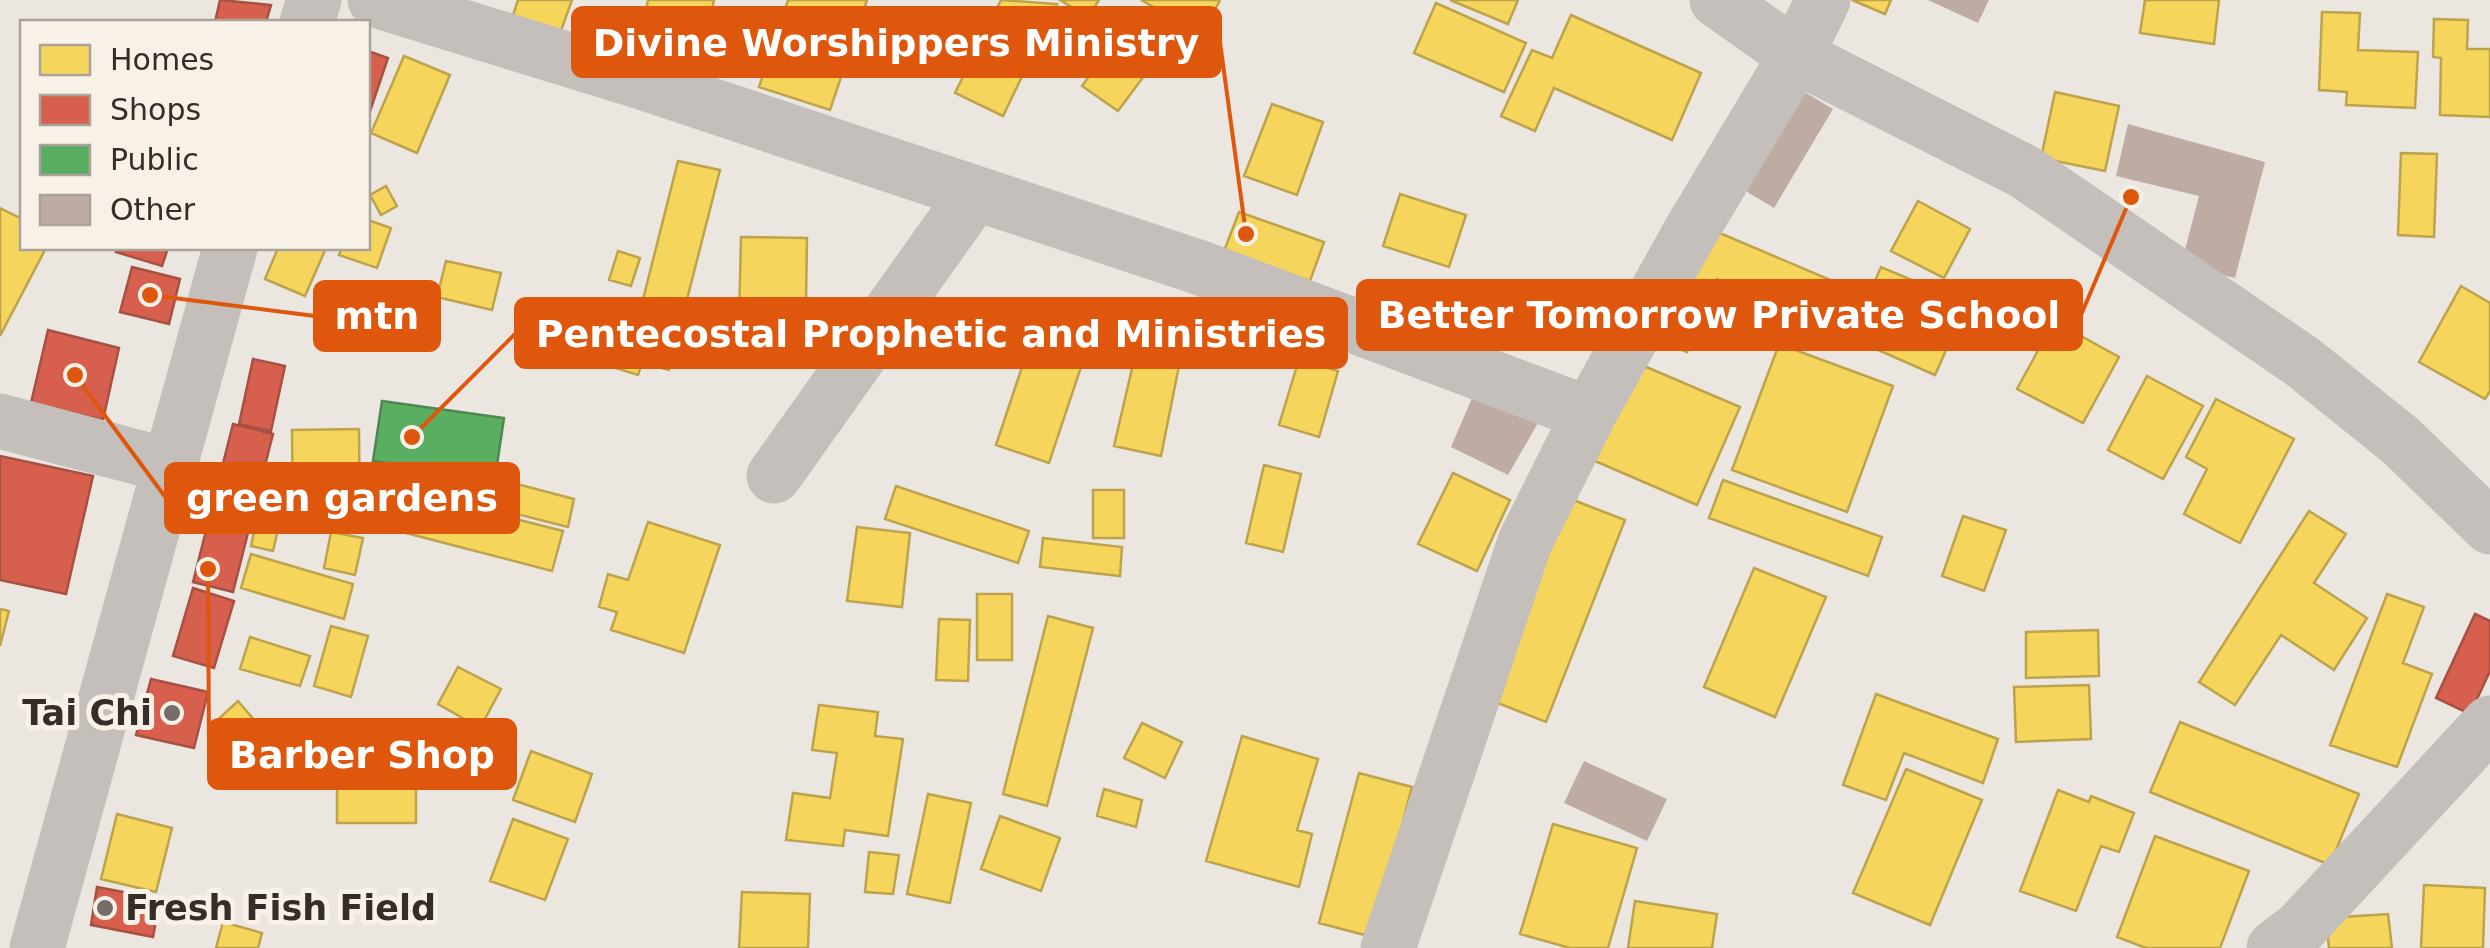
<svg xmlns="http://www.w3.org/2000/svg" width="2490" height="948" font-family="'DejaVu Sans',sans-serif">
<rect width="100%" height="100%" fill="#ece6e0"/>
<path fill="#f6d55c" stroke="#bca34c" stroke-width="2.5" d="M518 0H572L557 42 510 24Z
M648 0H714L700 64 637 52Z
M788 0H867L830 110 759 87Z
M1001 0 1057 4 1003 116 955 93Z
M1060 0H1099L1088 17Z
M1141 0H1220L1203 34Z
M1450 0H1518L1508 24Z
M1852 0H1891L1885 14Z
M2145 0H2219L2214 44 2140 33Z
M1436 3 1526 43 1504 92 1414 53Z
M2322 12 2360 13 2358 50 2418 52 2415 108 2346 105 2347 92 2319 90Z
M1571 15 1701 73 1672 140 1554 88 1535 131 1501 116 1532 50 1552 58Z
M2434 19 2468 20 2467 49H2490V117L2440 115 2441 58 2433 57Z
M1122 31 1158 57 1118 111 1082 86Z
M404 56 450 75 417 153 371 133Z
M2055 92 2119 106 2105 171 2041 158Z
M1272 104 1323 122 1297 195 1244 176Z
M2401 153 2437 154 2434 237 2398 235Z
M678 161 720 170 669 370 642 363 638 375 586 359 597 323 634 335Z
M386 186 397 206 381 215 370 195Z
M1400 194 1466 215 1449 267 1383 246Z
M1918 201 1970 229 1944 278 1891 251Z
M0 208 22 219V248H46L0 336Z
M1239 212 1324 242 1310 281 1224 251Z
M368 220 391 228 377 268 339 255 342 248H368Z
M1715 231 1868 296 1881 267 1967 303 1935 375 1717 279 1687 352 1651 337Z
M741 237 807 238 805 364 738 363Z
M278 248H326L305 296 265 279Z
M618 251 640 258 631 286 609 280Z
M446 261 501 273 492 310 437 297Z
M2461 286 2490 303V391L2485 399 2419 362Z
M2054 321 2119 357 2083 423 2017 389Z
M1030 343 1083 361 1049 463 996 445Z
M1779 344 1893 386 1847 512 1732 470Z
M1137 347 1181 356 1161 456 1114 446Z
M1299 359 1338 371 1319 437 1279 425Z
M1637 363 1740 407 1697 505 1595 461Z
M2147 376 2203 406 2163 479 2108 450Z
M2216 399 2294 439 2240 543 2184 514 2207 469 2186 457Z
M359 429 360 521H293L292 430Z
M1264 465 1301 474 1283 552 1246 543Z
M1453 473 1510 500 1477 571 1418 544Z
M1723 480 1882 537 1868 576 1709 518Z
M505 481 574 499 568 527 497 509Z
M896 486 1029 531 1018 563 885 519Z
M1093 490H1124V538H1093Z
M262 494 285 499 273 551 251 546Z
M416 494 563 531 552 571 406 533Z
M1563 496 1625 520 1546 722 1485 698Z
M2309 511 2346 534 2314 583 2367 618 2334 670 2281 635 2235 705 2199 682Z
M1963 516 2006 530 1984 591 1942 576Z
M648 522 720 545 684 653 611 630 617 612 599 607 608 574 628 580Z
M857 527 910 533 902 607 847 601Z
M331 532 363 538 355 575 324 568Z
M1043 538 1122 547 1120 576 1040 567Z
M251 554 353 584 344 619 241 588Z
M1754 568 1826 597 1775 717 1704 687Z
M977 594H1012V660H977Z
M2387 594 2424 607 2403 663 2432 674 2397 767 2330 745Z
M0 609 9 611 0 646Z
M1048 616 1093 628 1047 806 1003 794Z
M939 619 970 620 968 681 936 680Z
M331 626 368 636 351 697 314 686Z
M2098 630 2099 676 2026 678V632Z
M250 637 310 656 300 686 240 669Z
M458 667 501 689 480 728 438 704Z
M2089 685 2091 739 2016 742 2014 687Z
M1876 694 1998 739 1983 783 1904 753 1886 800 1843 785Z
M238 701 261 728 235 750 213 724Z
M819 705 878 712 875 736 903 739 888 836 845 830 843 846 786 840 793 793 830 798 837 753 812 750Z
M2180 722 2359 794 2330 865 2150 792Z
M1142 723 1182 742 1165 778 1124 758Z
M1242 736 1318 759 1297 830 1312 834 1299 887 1206 861Z
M531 751 592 774 575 822 513 800Z
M337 767H416V823H337Z
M1906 769 1982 800 1930 925 1853 893Z
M1359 773 1412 787 1372 937 1319 923Z
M1104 789 1142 800 1136 827 1097 816Z
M2058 790 2089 802 2091 796 2134 813 2119 852 2101 846 2076 911 2020 891Z
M928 794 971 803 950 903 907 894Z
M117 814 172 828 156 892 101 879Z
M1000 816 1060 838 1041 891 981 869Z
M513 819 568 839 545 900 490 881Z
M1553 824 1637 848 1608 948H1570L1520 934Z
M2155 836 2249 871 2220 948H2146L2117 937Z
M869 852 899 855 893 894 865 892Z
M2424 885 2485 888 2483 948H2421Z
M742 892 810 894 808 948H739Z
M1635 901 1717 914 1712 948H1628Z
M2388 914 2392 948H2329L2326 918Z
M223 922 262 933 258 948H216Z"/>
<path fill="#d6604d" stroke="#a65142" stroke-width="2.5" d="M220 0 271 5 266 22H215Z
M368 51 388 58 368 117Z
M118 248H168L162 266 116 252Z
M132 267 180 279 169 324 120 312Z
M48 330 119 348 103 420 31 403Z
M253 359 285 366 271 431 239 424Z
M233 424 273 434 233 592 193 582Z
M0 456 93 476 66 594 0 580Z
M193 588 234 601 214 668 173 656Z
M2475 614 2490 621V671L2470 714 2436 698Z
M151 679 208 692 194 748 136 735Z
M97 887 160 899 153 937 91 925Z"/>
<path fill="#5aae61" stroke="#4f8750" stroke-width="2.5" d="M382 401 504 418 495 478 373 461Z"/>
<path fill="#beaca3" d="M1928 0H1989L1978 23Z
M1786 81 1833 109 1774 208 1727 180Z
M2128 124 2265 162 2235 278 2181 265 2199 196 2116 176Z
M1475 391 1542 416 1508 475 1451 447Z
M1584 761 1667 799 1647 841 1564 803Z"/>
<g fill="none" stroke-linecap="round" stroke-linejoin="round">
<path stroke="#c4bfba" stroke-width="55" d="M375 0 635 80 1198 267 1589 414
M1717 0 1796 56 2025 172 2304 363 2401 441 2490 527
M307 22 314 0
M0 421 170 466
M774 476 975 193
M37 948 230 248
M1388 948 1525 542 1589 414 1688 236 1796 56 1823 0
M2274 948 2301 927 2490 723"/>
</g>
<g fill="#756e68" stroke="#f8f1e8" stroke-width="4">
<circle cx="172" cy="713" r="10"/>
<circle cx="105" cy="908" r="10"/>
</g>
<g text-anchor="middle" stroke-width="10" stroke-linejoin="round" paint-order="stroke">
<g font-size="35" font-weight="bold" fill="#352d28" stroke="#f8f1e8" text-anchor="end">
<text x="152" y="725">Tai Chi</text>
<text x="125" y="920" text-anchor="start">Fresh Fish Field</text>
</g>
</g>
<path fill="none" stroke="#df570d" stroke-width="4" d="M1246 234L1220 42M2131 197L2081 315M150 295L315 316M412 437L516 333M75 375L166 498M208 569L209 754"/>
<g fill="#df570d" stroke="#f8f1e8" stroke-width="4">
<circle cx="1246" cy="234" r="10"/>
<circle cx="2131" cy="197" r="10"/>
<circle cx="150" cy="295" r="10"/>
<circle cx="412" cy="437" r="10"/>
<circle cx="75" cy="375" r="10"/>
<circle cx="208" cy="569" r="10"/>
</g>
<g fill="#df570d" stroke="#df570d" stroke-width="4">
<rect x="573" y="8" width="647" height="68" rx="10"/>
<rect x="1358" y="281" width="723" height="68" rx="10"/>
<rect x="315" y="282" width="124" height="68" rx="10"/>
<rect x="516" y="299" width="830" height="68" rx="10"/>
<rect x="166" y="464" width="352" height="68" rx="10"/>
<rect x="209" y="720" width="306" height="68" rx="10"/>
</g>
<g font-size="38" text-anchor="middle" font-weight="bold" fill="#fff">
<text x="896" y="56">Divine Worshippers Ministry</text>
<text x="1719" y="328">Better Tomorrow Private School</text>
<text x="377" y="329">mtn</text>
<text x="931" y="347">Pentecostal Prophetic and Ministries</text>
<text x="342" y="511">green gardens</text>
<text x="362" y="768">Barber Shop</text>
</g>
<rect x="20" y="20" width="350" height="230" fill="#f8f1e8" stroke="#aaa39b" stroke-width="2.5"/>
<rect x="40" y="45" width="50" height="30" fill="#f6d55c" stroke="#aaa39b" stroke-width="2.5"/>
<text x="110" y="70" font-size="30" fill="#352d28">Homes</text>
<rect x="40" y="95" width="50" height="30" fill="#d6604d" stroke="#aaa39b" stroke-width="2.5"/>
<text x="110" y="120" font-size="30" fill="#352d28">Shops</text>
<rect x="40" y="145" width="50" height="30" fill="#5aae61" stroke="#aaa39b" stroke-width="2.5"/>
<text x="110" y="170" font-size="30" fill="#352d28">Public</text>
<rect x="40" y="195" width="50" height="30" fill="#beaca3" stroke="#aaa39b" stroke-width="2.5"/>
<text x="110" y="220" font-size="30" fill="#352d28">Other</text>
</svg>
